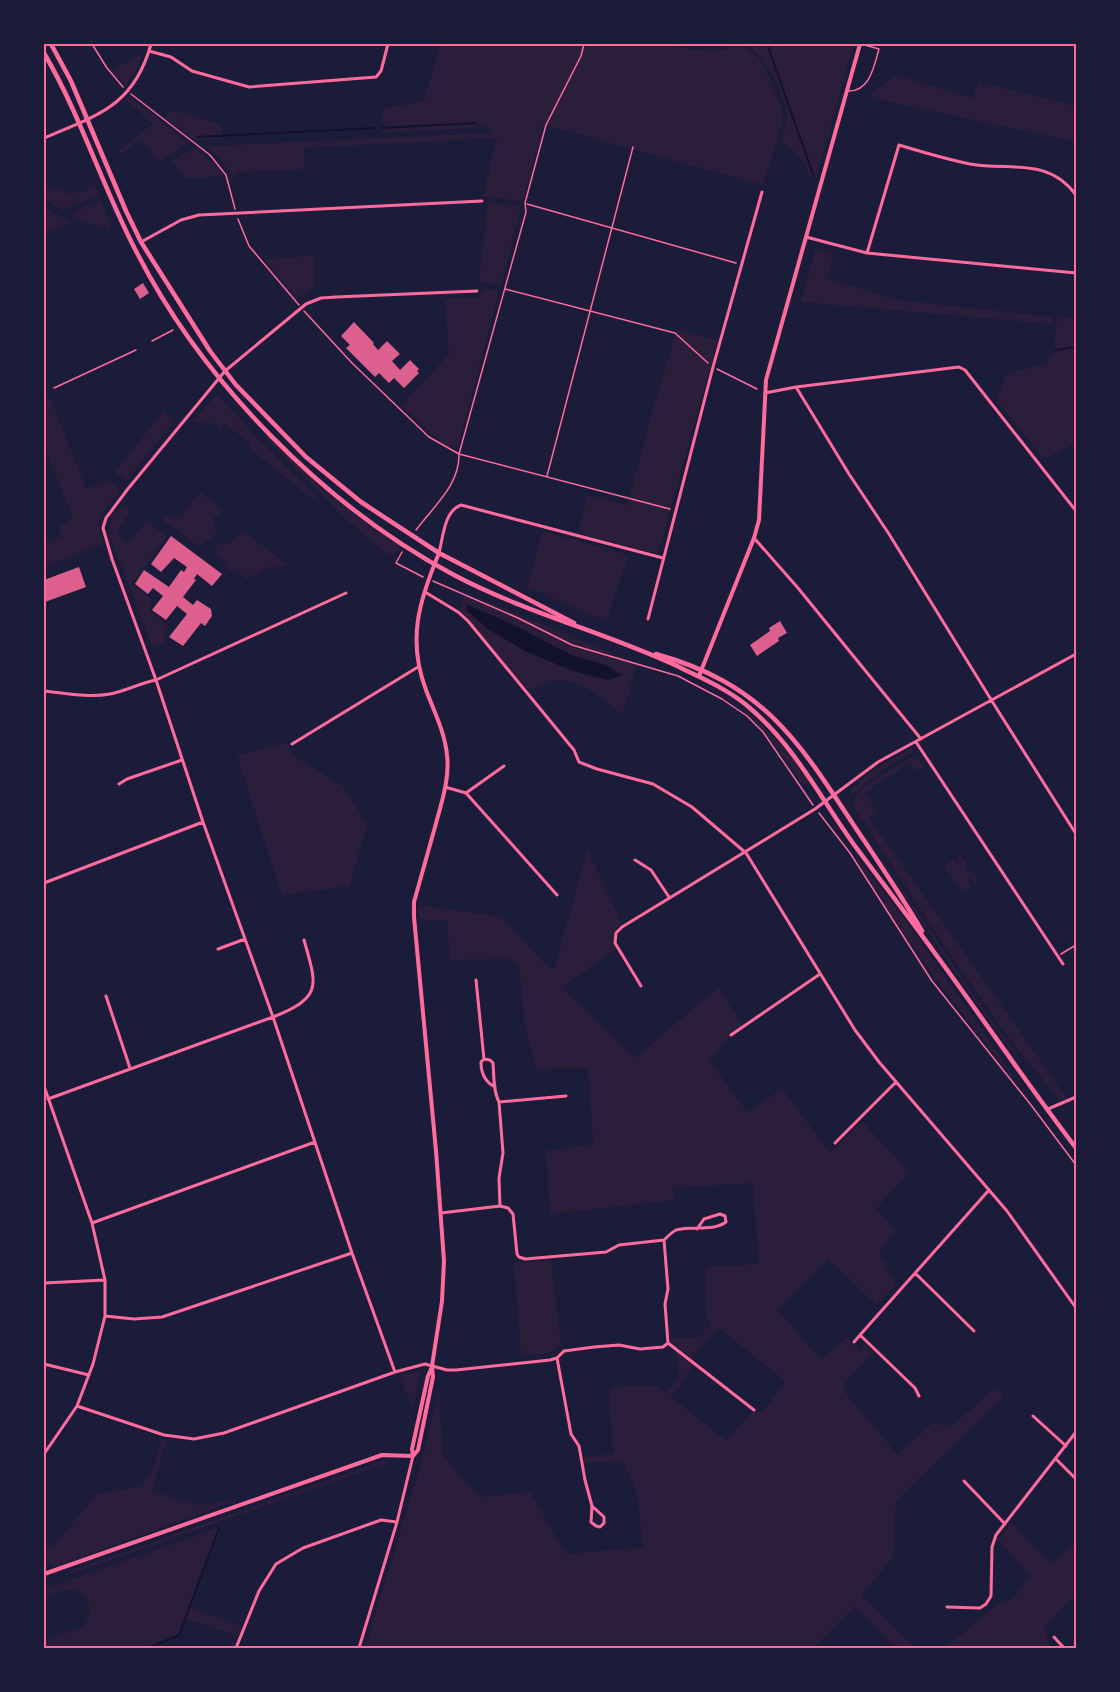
<svg xmlns="http://www.w3.org/2000/svg" width="1120" height="1692" font-family="'PT Sans',sans-serif">
<rect width="100%" height="100%" fill="#1b1b3a"/>
<path fill="#2a1e3b" fill-rule="evenodd" d="M440 44H661L703 51H721L735 46 745 48 761 60 780 102 783 119 774 152 762 185 548 126H543L523 202 483 196 497 138 304 148 305 169 236 172 230 179 231 174 221 160 208 148 209 146 492 133 487 127 383 133 382 109 424 101Z
M744 44H854L816 179H811C805 161 796 152 781 141 783 134 788 125 787 118 786 95 765 54 744 44Z
M142 54 135 72 125 86 111 70Z
M895 75 973 98 978 82 1076 106V142L867 97Z
M129 96 186 141 187 144 159 162 141 139 122 154 118 151 153 124 125 99Z
M172 110 221 124 222 138 195 140 164 117Z
M195 148 222 171 225 176 186 179 171 161Z
M94 184 99 195 63 210 44 200V191L53 187 67 193 86 192Z
M100 200 112 227 108 230 71 217 73 213Z
M488 203 521 206 501 286 479 281Z
M44 207 72 223 44 234Z
M816 248 834 253 827 278 897 300 1051 317V324L801 302Z
M314 255 315 286 297 298 264 260Z
M485 288 499 291 458 448 445 446 401 406 449 354 445 299 480 297Z
M1057 317 1076 319V443L1044 459 996 400 1007 374 1047 363 1054 351Z
M677 329 718 340 658 554 578 533 588 495 627 505 652 412Z
M217 394 264 445 320 501 318 503 251 450 250 443 223 423V430L213 423H196L193 420Z
M44 398 51 399 86 489 109 480 119 488C112 512 90 509 103 544L44 567V543L62 536 58 526 71 520 72 515 44 447Z
M164 410 173 420V423L126 481 115 472Z
M267 436 322 488 359 518 399 545 398 550 393 555 386 553 349 522 266 438Z
M200 492 225 511 214 517 216 535 199 547 163 520 165 517 182 516Z
M122 505 131 510 116 533 128 544 146 521 167 536 132 584 151 599 150 611 169 626 164 633 166 642 152 646 109 534 111 517Z
M243 531 284 562 288 567H270L246 579 238 572 228 570 214 548 216 545 230 543Z
M542 531 629 555 606 621 527 587Z
M465 594 496 605 637 663 623 715C604 700 582 678 556 681 546 682 538 688 528 689L458 612ZM468 605 518 627 571 655 587 659 621 675 608 680 584 675 525 651 488 629Z
M701 683H703C751 708 778 738 810 782L802 785C770 736 754 712 701 683Z
M286 742 295 757 343 786 367 824 350 886 282 895 237 756Z
M911 748 913 752 883 769 853 794H851V791L867 774Z
M914 756H917L924 767 921 772 919 768 915 771 909 763 865 792 877 812 869 818 1067 1098 1060 1101 1006 1034 954 960 855 809C854 805 852 803 854 799 859 787 902 762 914 756Z
M850 811 977 1000 1024 1064 1007 1046 937 946Z
M587 849 622 923 614 931 612 943 615 949 562 988 635 1058 719 987 742 1025 722 1045 710 1061 748 1113 782 1088 830 1153 862 1121 909 1172 876 1209 896 1231 879 1252 896 1284 877 1305 828 1259 778 1310 821 1360 847 1337 859 1350 865 1344 873 1352 846 1381 844 1391 897 1454 934 1422 949 1428 995 1388 1004 1397 896 1501 893 1558 861 1595 914 1648H896L855 1606 814 1648H365L425 1450 439 1389 443 1457 480 1497 530 1492 566 1554 643 1547 637 1493 622 1460 584 1464V1457L613 1454 609 1387 658 1386 667 1393 679 1377 677 1352 694 1365 671 1397 727 1441 750 1413 764 1411 785 1381 719 1328 691 1357 670 1342V1338L700 1337 711 1322 707 1319 705 1267 759 1264 753 1183 673 1188 675 1200 550 1214 546 1151 593 1144 588 1068 536 1069 525 1026 519 964 514 959 450 960 447 920 420 921 418 905 502 917 550 969 555 967Z
M852 851 910 926 1025 1093C963 1015 901 938 852 851Z
M961 855 968 865 965 867 969 872 972 871 979 880 975 883 971 878 967 881 971 886 962 892 944 866 954 859 958 864 959 863 956 859Z
M551 1261 561 1345 549 1353 521 1356 514 1263Z
M420 1372 413 1410 398 1374Z
M161 1438 167 1439 152 1491 196 1505 237 1500 56 1567 44 1561V1548L54 1545 97 1494 142 1486 154 1466Z
M385 1460 388 1463 62 1577 70 1571Z
M1011 1523 1051 1564 1076 1542V1594L1044 1627 1050 1648H945L996 1605 1013 1599 1030 1576 998 1540Z
M219 1528 190 1607 242 1626 238 1636 186 1619 179 1635 148 1648H44V1641L84 1626C97 1607 86 1585 61 1591 55 1592 49 1596 44 1598V1589Z"/>
<path fill="#12122b" d="M468 605 518 627 571 655 606 665 622 675 608 680 568 669 525 651 488 629 466 610Z"/>
<g fill="none" stroke-linecap="round" stroke-linejoin="round">
<path stroke="#12122b" stroke-width="2" d="M767 44 814 177
M382 128 476 123
M197 137 375 128
M1055 350 1076 347
M148 1648 179 1635 219 1528"/>
</g>
<path fill="#dd5f8e" d="M143 283 149 293 140 299 134 289Z
M354 322 374 343 373 344 378 350 387 341 400 354 392 361 400 370 410 360 419 369 417 371 419 373 404 388 394 378 389 383 379 373 375 377 346 348 350 345 341 336Z
M171 536 222 574 212 586 197 574 194 579 196 580 183 597 193 605 197 600 211 609 212 616 205 626 201 623 183 646 169 637 187 614 177 606 166 620 152 610 163 596 153 588 148 594 135 584 144 570 169 587 181 570 184 572 187 567 174 558 161 572 151 564Z
M79 567 86 587 45 602 44 580Z
M780 621 787 633 778 638 779 641 757 656 750 645 770 631 769 628Z"/>
<g fill="none" stroke-linecap="round" stroke-linejoin="round">
<path stroke="#ff6b9d" stroke-width="1.5" d="M92 44 107 68 123 87
M131 94 210 155 226 175 235 209
M527 204 736 263
M238 219 249 246 299 305
M505 289 675 333 708 363
M304 311 352 363 429 437 459 454 670 509
M152 341 173 330
M717 369 757 389
M54 388 136 350
M547 476 633 147
M416 530C433 507 460 485 459 454L526 212 525 203 546 125 581 56 584 44
M402 552 396 563 423 577
M433 581 518 618 572 645 678 676 722 699 747 716 763 732 813 805
M819 813 850 853 932 981 1031 1105 1076 1165
M1061 954 1076 945"/>
<path stroke="#ff6b9d" stroke-width="1.5" d="M848 91C870 92 874 66 879 49L861 44"/>
<path stroke="#ff6b9d" stroke-width="3" d="M149 51 171 57 192 71 249 87 376 77 381 71 388 44
M44 138C98 115 134 106 151 44
M806 237 867 253 1076 273
M141 242 181 220 199 215 482 201
M867 253 899 145C922 152 946 159 970 164 1011 171 1048 157 1076 195
M796 387 849 474 889 534 995 706 1076 834
M765 393 796 387 959 367 965 370 1076 511
M754 538 798 588 921 739
M439 553C443 538 444 511 461 505L663 558
M425 592 458 612 468 621 574 750 579 762 597 769 653 784 692 807 746 853 855 1030 879 1062 1007 1211 1076 1308
M648 619 713 367 762 192
M44 691C65 693 88 698 110 694 126 691 140 683 156 680L346 593
M916 742 1063 964
M292 744 418 667
M119 784 127 779 182 760
M445 787 466 793 557 895
M466 793 504 766
M635 860 651 870 669 897
M44 883 203 822
M218 949 245 939
M476 980 484 1059
M641 986 615 943 616 933 622 927 815 809 878 762 1076 654
M106 996 130 1068
M731 1035 820 974
M44 1086 92 1223 105 1280V1316L93 1364 77 1406 44 1454
M495 1087C485 1082 481 1074 481 1062L484 1059 490 1060 493 1063C494 1075 493 1091 499 1102L503 1153 499 1178 500 1206
M48 1099 273 1017C323 997 317 986 304 940
M499 1102 566 1096
M1048 1109 1076 1097
M835 1143 896 1082
M441 1213 500 1206 508 1208 513 1214 517 1254 519 1257 525 1259 606 1252 619 1245 664 1240
M92 1223 315 1142
M664 1240C667 1237 672 1232 676 1230 692 1225 712 1232 726 1222L725 1216 720 1214 704 1219 697 1229
M664 1240 668 1289 665 1304 668 1343
M915 1273 974 1331
M44 1283 105 1280
M105 1316 134 1319 162 1317 352 1253
M854 1342 860 1335
M668 1343 754 1410
M557 1358 571 1434 579 1446 585 1480 592 1506 591 1522 596 1526 600 1527 604 1523V1517L592 1506
M44 1364 89 1375
M395 1372 352 1253 273 1017 203 822 156 680 112 559 103 528 106 518 127 490 225 371 306 304 321 298 336 297 477 291
M919 1396 915 1388 860 1335 989 1190
M77 1406 164 1435 194 1439 224 1433 395 1372 425 1364 447 1370H456L550 1360 557 1358 564 1351 594 1347 619 1345 640 1349 663 1347 668 1343
M1033 1416 1066 1446
M1056 1459 1076 1479
M964 1481 1005 1524
M947 1607 980 1608 986 1604 991 1596 992 1547 996 1535 1076 1432
M1054 1637 1064 1648
M236 1648 259 1591 276 1564 303 1548 381 1520 397 1522
M359 1648 397 1522 413 1456"/>
<path stroke="#ff6b9d" stroke-width="4" d="M699 676 754 538 759 520 766 380 860 44
M413 1456 418 1450 433 1377 432 1366 442 1301 444 1261 436 1151 414 917V902C421 877 428 852 435 827 441 804 450 779 447 755 445 733 434 711 426 690 407 640 419 601 439 553
M413 1456 412 1449 428 1376 432 1367
M44 1574 382 1455 413 1456"/>
<path stroke="#ff6b9d" stroke-width="4.5" d="M51 44 71 81 126 211 141 242 210 351 236 385 306 457 361 502 439 553 574 623
M44 53C81 116 102 186 136 251 202 381 324 506 454 575 526 613 604 632 677 666 703 679 730 690 751 709 796 748 821 799 855 846 881 881 908 916 934 952 982 1017 1027 1084 1076 1148
M656 654C762 684 796 737 853 824 877 860 901 895 922 931"/>
</g>
<rect width="1120" height="1692" fill="none" stroke="#1b1b3a" stroke-width="90"/>
<rect x="45" y="45" width="1030" height="1602" fill="none" stroke="#ff6b9d" stroke-width="2"/>
</svg>
